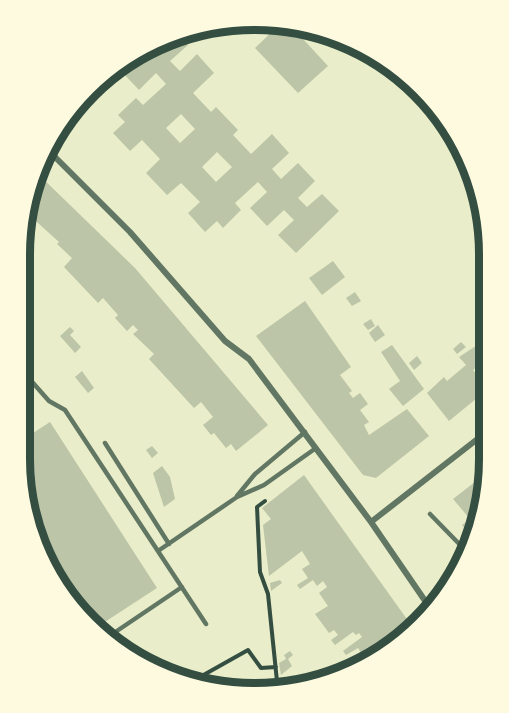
<svg xmlns="http://www.w3.org/2000/svg" width="509" height="713" font-family="Poppins,sans-serif">
<rect width="100%" height="100%" fill="#e9edc9"/>
<path fill="#bcc5a7" fill-rule="evenodd" d="M281 23 290 25 328 66 298 93 255 48Z
M177 33 188 45 170 61 180 71 197 54 214 73 193 93 211 112 216 107 238 130 233 135 251 154 272 134 289 153 272 169 281 179 298 163 315 181 298 198 307 207 322 194 339 211 296 253 278 235 294 220 284 210 267 226 250 208 267 192 258 182 235 203 241 210 223 228 217 221 205 232 188 213 200 202 181 183 167 195 146 173 160 159 142 140 130 151 113 133 125 122 118 115 136 98 143 105 166 84 156 73 139 90 122 72 139 55ZM181 114 195 129 180 143 166 128ZM217 152 232 167 216 182 202 167Z
M37 173 135 268 268 425 236 451 231 444 226 448 214 433 211 435 203 425 213 417 201 402 194 408 149 359 154 354 133 334 138 330 133 325 127 331 115 318 118 315 103 298 98 303 64 267 72 258 57 244 59 242 28 214 24 218V208Z
M333 261 345 277 322 295 309 278Z
M355 292 361 301 352 306 346 298Z
M305 301 351 367 340 375 352 391 349 393 353 398 360 393 368 404 360 410 369 422 364 425 369 435 407 409 429 436 376 478 363 475 256 336Z
M371 319 375 326 368 330 363 324Z
M378 325 385 335 375 342 369 333Z
M70 327 74 331 70 335 81 347 75 353 60 336Z
M488 338V358L473 370 488 389 449 421 427 393 444 377 447 381 466 365 459 357Z
M461 342 466 347 457 354 453 349Z
M392 345 424 389 403 406 389 389 400 381 381 352Z
M417 356 422 363 414 370 409 363Z
M82 371 94 388 88 393 75 377Z
M50 422 157 588 94 629 59 589 28 520 27 430 30 435Z
M152 446 158 453 152 458 146 450Z
M162 466 170 477 175 499 164 507 153 473Z
M489 471V474L472 537 462 525 470 519 453 499Z
M304 475 414 629 409 635 368 663 358 648 346 655 343 651 362 637 359 633 356 635 353 632 335 645 331 640 338 635 334 630 329 633 315 614 328 606 319 593 327 587 323 581 317 586 313 580 300 589 297 585 308 578 302 569 310 564 302 551 269 576 263 525 271 519 262 508Z
M280 580 282 583 271 591 270 583Z
M290 651 293 655 288 659 292 666 281 675 279 663 286 659 284 655Z
M353 661 355 670 326 679Z
M315 675 319 681 306 685 304 682Z"/>
<g fill="none" stroke-linecap="round" stroke-linejoin="round">
<path stroke="#344e41" stroke-width="4" d="M265 501 257 507 260 572 268 594 278 691
M191 682 248 650 261 668 276 667"/>
<path stroke="#617663" stroke-width="4.5" d="M26 375 49 401 65 410 206 624
M105 443 169 544
M237 496 255 474 305 432
M430 514 468 553
M158 551 237 497 264 485 316 448
M427 603 443 591
M105 639 182 587"/>
<path stroke="#617663" stroke-width="6" d="M47 149 130 232 225 341 249 359 371 522 430 608
M371 522 489 430"/>
</g>
<path d="M0 0H509V713H0ZM254 30H255A224 224 0 0 1 479 254V459A224 224 0 0 1 255 683H254A224 224 0 0 1 30 459V254A224 224 0 0 1 254 30Z" fill="#fefae0" fill-rule="evenodd"/>
<path fill="none" stroke="#344e41" stroke-width="8" d="M254 30H255A224 224 0 0 1 479 254V459A224 224 0 0 1 255 683H254A224 224 0 0 1 30 459V254A224 224 0 0 1 254 30Z"/>
</svg>
